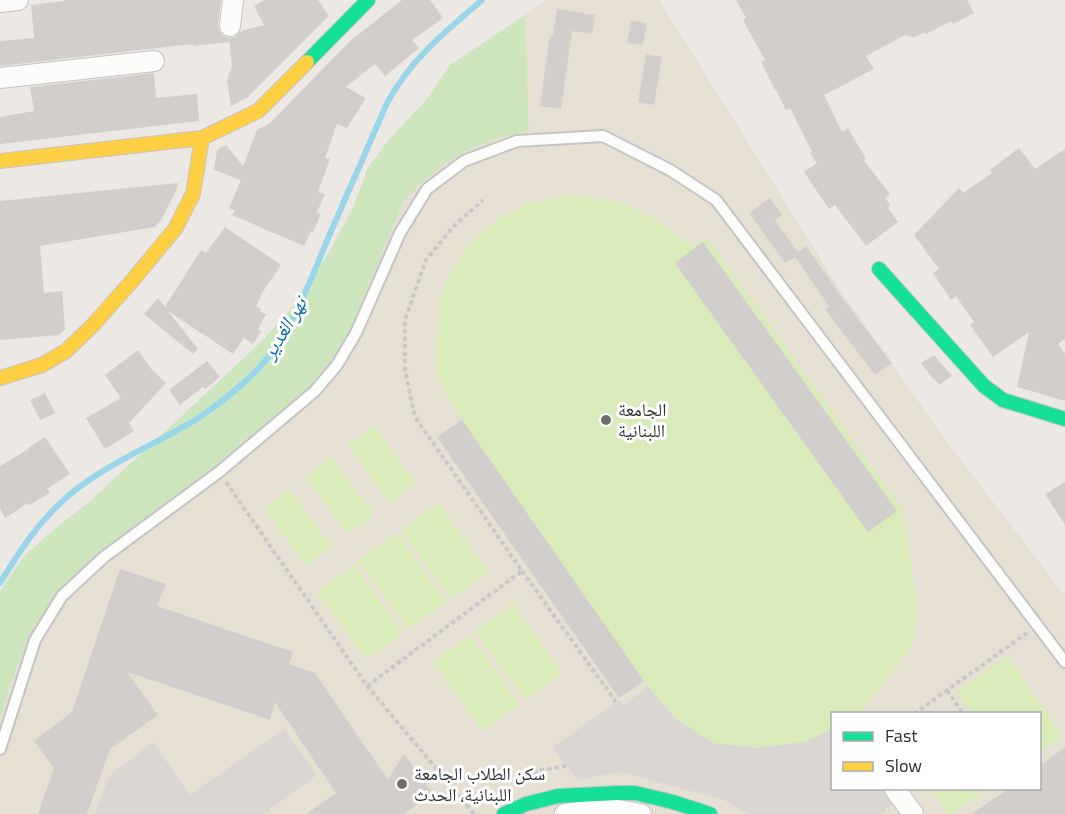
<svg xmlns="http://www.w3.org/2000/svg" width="1065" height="814" font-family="'Titillium Web','Noto Naskh Arabic',sans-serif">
<rect width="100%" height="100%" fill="#ece8e4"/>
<path fill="#e6e0d3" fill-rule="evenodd" d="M547 0H659L838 287 942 435 1065 596V814H0V724L4 705 12 679 22 654 35 629 50 606 68 584 87 565 109 547 132 531 353 329 360 307 403 203 413 190 443 164 463 152 484 142 506 135 529 131 525 15ZM832 714H1040V788H832Z"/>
<path fill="#cee6be" d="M525 15 529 131C476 141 438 161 403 203L360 307 353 329 343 350 301 405 132 531C117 542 101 552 87 564 41 607 12 663 0 724V591L23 557 57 527 90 501 258 345 285 316 308 286 330 250 354 205 368 167 391 137 427 99 450 65Z"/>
<path fill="#d9eabb" d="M568 195 613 200 648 214 692 247 708 238 903 510 917 602 913 644 883 684 861 710 856 713 832 714V729L805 742 757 748 713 743 676 719 648 687 466 426 446 395 436 368 440 296 450 274 466 248 501 217 529 204Z
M374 426 416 483 390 503 348 445Z
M332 458 374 515 348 534 305 477Z
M290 489 332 547 306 566 264 508Z
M438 503 488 572 451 599 401 530Z
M397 533 446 602 408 629 359 560Z
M354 565 403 633 366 660 317 591Z
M513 604 562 673 525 700 475 631Z
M470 635 519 704 482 731 433 662Z
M1007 656 1063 736 1040 753V714L971 713 956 692Z
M931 789H987L951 814H949Z"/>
<path fill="#dad6d2" d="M648 687 676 719 713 743 757 748 805 742 832 729V788L894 789 901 798 880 814H749L724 800 621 772 577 780 553 747 620 700 623 705Z
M284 729 317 775 263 814H95L109 776 153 742 190 795Z"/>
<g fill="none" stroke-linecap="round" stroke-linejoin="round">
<path stroke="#99d6ec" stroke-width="6" d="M0 583C19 552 39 521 67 497 107 462 159 444 203 415 219 404 238 388 252 375 288 342 310 281 329 236 348 192 368 147 387 103 411 59 445 32 482 0"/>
</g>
<path fill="#d1cecb" d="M64 0H221L218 25 219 30 222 35 229 38V42L193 46V44L0 66V41L34 38 31 5 64 1Z
M264 0H318L329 16 248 97 231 106 227 80 232 66 229 38 235 37 241 31 264 25 254 6Z
M402 0H430L443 18 412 40 419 48 385 76 375 64 346 87 366 98 347 128 337 124 325 158 330 159 318 192 325 194 317 212 321 214 313 232 311 231 304 246 232 215 235 211 229 208 241 180 214 170 217 150 226 145 243 166 257 130 270 123 350 41Z
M736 0H967L974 13 953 24 951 21 926 34 925 32 913 38 911 36 908 37 907 34 866 56 874 69 824 95 842 132 848 128 866 159 864 161 890 194 885 198 890 205 888 208 898 222 866 246 835 205 829 209 804 172 817 163 810 153 812 152 790 108 786 110 776 90H775L761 62 765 60 743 20 746 18Z
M557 9 595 15 592 34 572 31 561 109 540 106 550 35H553Z
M631 21 647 23 643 45 627 43Z
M646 54 662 57 654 105 638 102Z
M154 73 156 98 197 94 199 121 0 144V117L34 111 30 87Z
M1019 148 1035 169 1065 149V339L1058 344 1065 354V401L1017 387 1029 332 993 357 970 325 974 322 956 296 951 300 933 273 939 269 914 235 959 188 963 193 992 173 990 170Z
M178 183 177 189 161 220 155 227 40 246 44 293 62 291 65 329 59 335 0 340V201Z
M770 198 782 215 775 221 798 252 806 246 843 299 892 363 875 375 825 309 829 306 795 257 785 263 749 213Z
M225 227 281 265 260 296H261L256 306 261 309 260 311 266 314 258 329 261 331 253 344 244 338 233 354 168 311 198 349 193 354 144 314 158 298 165 307 201 250 206 253Z
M703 242 897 511 868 532 675 263Z
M138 350 152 370 166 383 129 423 134 431 105 449 86 418 121 398 105 375Z
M934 355 952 376 939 385 935 379 934 380 921 363Z
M207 361 220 377 205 389 203 387 180 405 169 390Z
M45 393 55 413 40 420 30 400Z
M462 420 644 681 619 698 437 437Z
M45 437 70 474 47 489 50 493 29 505 28 503 5 518 0 508V466L29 449 28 448Z
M1065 482V525L1045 494Z
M120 569 166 584 157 606 293 652 289 664 315 673 388 780 404 754 433 794 404 814H306L336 793 275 702 270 720 127 672 158 715 110 749 87 814H38L54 768 34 741 72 712Z
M1065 747V814H972L1008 789H1040V766Z"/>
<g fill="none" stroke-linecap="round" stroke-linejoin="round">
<g stroke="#c5c4c5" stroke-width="14">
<path id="lane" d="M0 749 35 640 62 596 104 557 219 472 315 391 337 365 356 333 400 233 427 189 464 161 517 141 603 136 670 170 716 200 1065 662"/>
</g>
<g stroke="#c5c4c5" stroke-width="22">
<path id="street" d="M0 2 18 0
M230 26 233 0
M0 78 154 61
M894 788 913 814
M565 814 588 811 612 809 641 814"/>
</g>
<g stroke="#c5c4c5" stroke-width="16">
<path id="fast" d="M307 62 368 0
M879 269 984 386 1003 400 1065 419
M504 814 526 804 558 796 618 793H635L673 802 710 814"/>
</g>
<g stroke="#c5c4c5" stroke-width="16">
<path id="slow" d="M0 161 202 138 258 111 307 62
M0 378 42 365 66 351 93 325 132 281 175 229 193 194 202 138"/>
</g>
<path stroke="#c9c9c8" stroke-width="4" stroke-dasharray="4.5 3" stroke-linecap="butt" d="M226 482 367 686 467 805
M522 571 616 702
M367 686 522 571 415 417 405 369V319L426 260 453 227 483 200
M947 690 963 714
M914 714 1027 633
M519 779 541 770 567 766
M474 814 467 805 491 793"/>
<use href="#lane" stroke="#fcfcfb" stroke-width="10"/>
<use href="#street" stroke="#fcfcfb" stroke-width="20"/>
<use href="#fast" stroke="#16e098" stroke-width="14"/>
<use href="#slow" stroke="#ffcf43" stroke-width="14"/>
</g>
<g fill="#706f6e" stroke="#fff" stroke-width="2">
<circle cx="606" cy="420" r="6"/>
<circle cx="402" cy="784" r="6"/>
</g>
<g text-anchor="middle" stroke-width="6" stroke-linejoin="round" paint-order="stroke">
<g font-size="18" fill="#2e2e2e" stroke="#fff" text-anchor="start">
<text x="618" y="416">الجامعة<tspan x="618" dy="21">اللبنانية</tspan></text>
<text x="414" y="780">سكن الطلاب الجامعة<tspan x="414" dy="21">اللبنانية، الحدث</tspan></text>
</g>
<g font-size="20" font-style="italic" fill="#0d6fa3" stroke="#fff">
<text transform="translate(284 328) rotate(-59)" y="7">نهر الغدير</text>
</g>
</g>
<rect x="831" y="712" width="210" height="78" fill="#ffffff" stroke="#ababab" stroke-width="1.5"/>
<rect x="843" y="732" width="30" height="9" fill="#16e098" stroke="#ababab" stroke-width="1.5"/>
<text x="885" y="742" font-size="18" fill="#2e2e2e">Fast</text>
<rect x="843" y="762" width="30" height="9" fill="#ffcf43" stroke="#ababab" stroke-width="1.5"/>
<text x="885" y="772" font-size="18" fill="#2e2e2e">Slow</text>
</svg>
